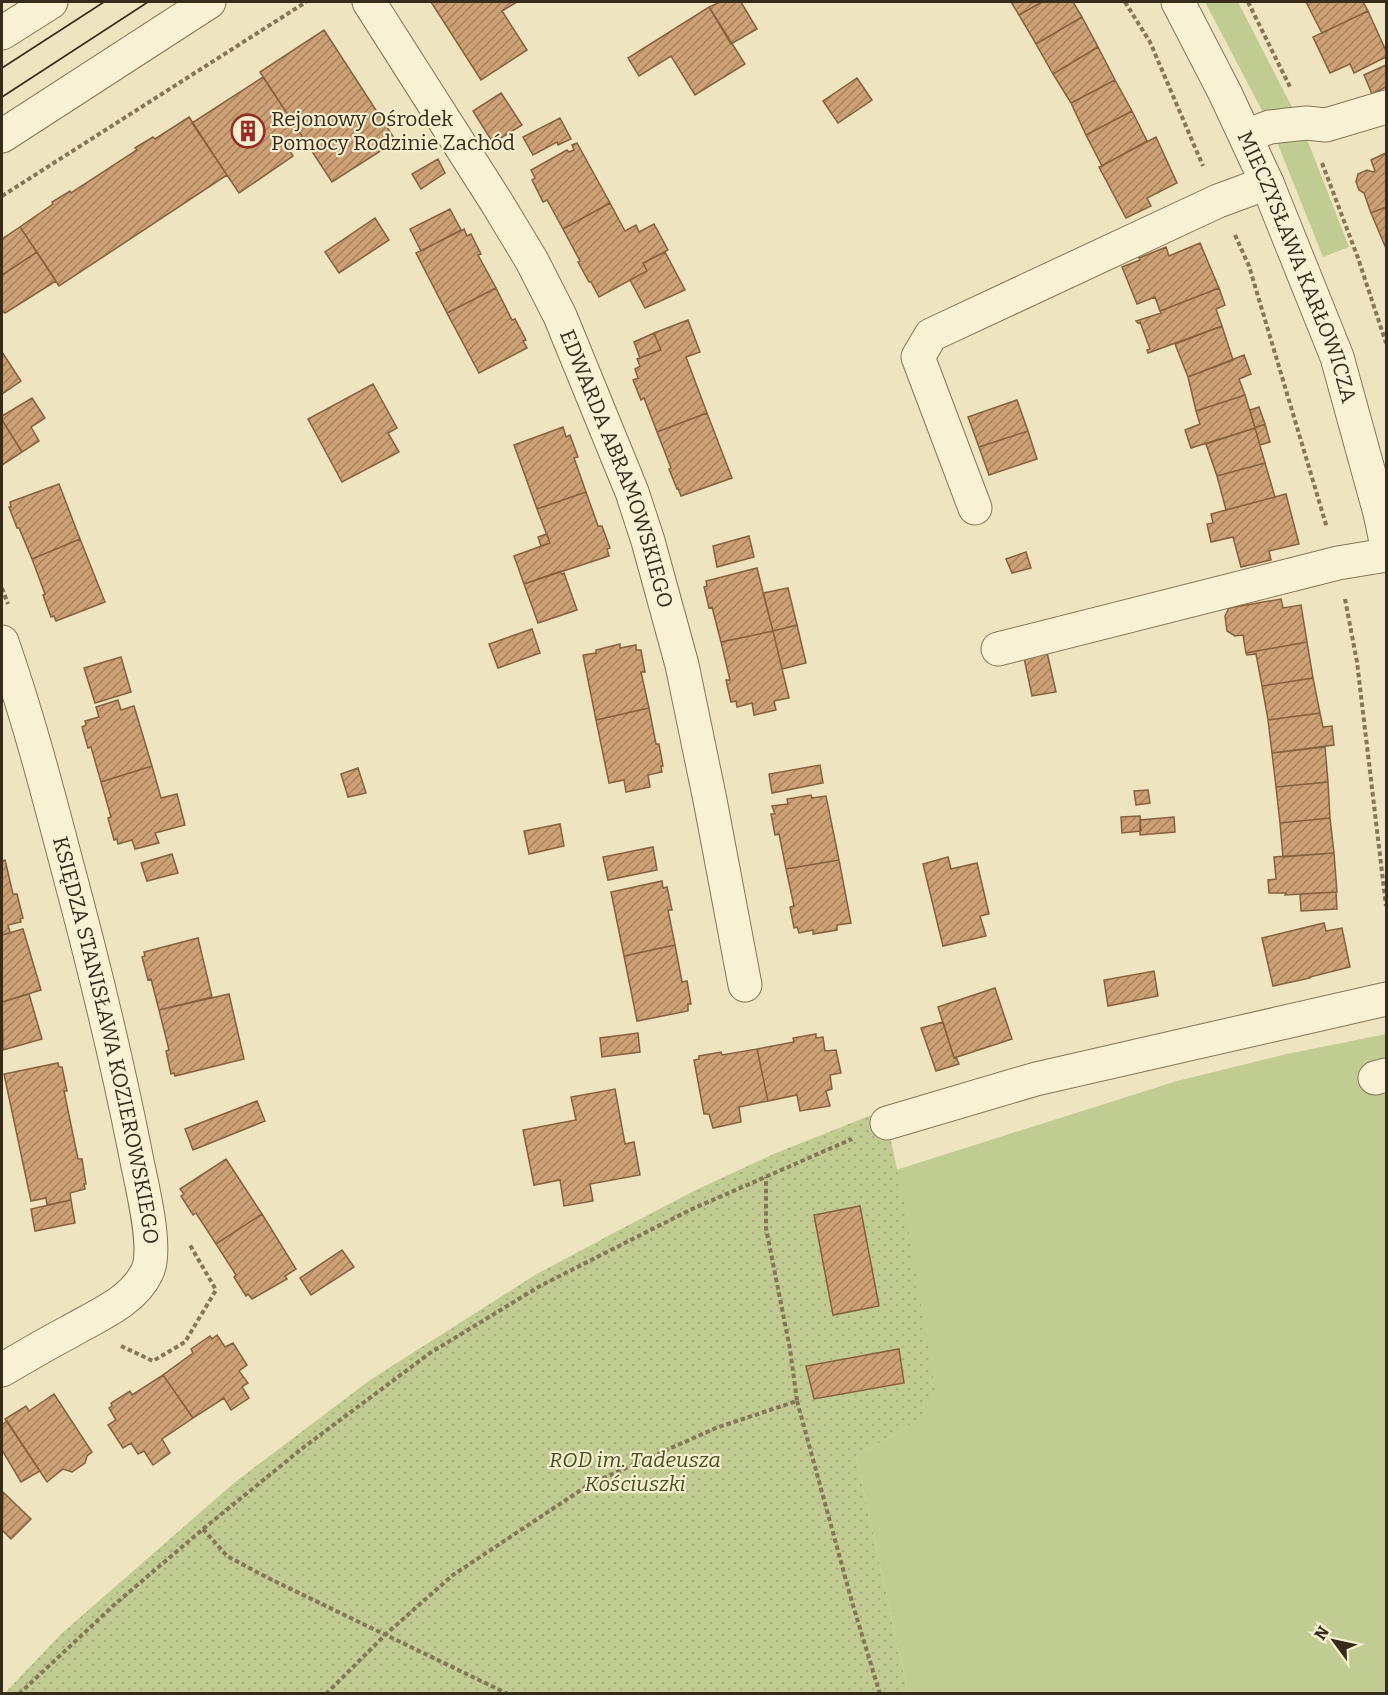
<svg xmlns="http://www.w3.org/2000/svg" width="1388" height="1695" font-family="Bitter,serif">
<defs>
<pattern id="garden-dots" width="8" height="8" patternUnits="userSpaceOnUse" patternTransform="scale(1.5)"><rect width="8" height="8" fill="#c1cc93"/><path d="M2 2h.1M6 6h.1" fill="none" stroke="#a6af7e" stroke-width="1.8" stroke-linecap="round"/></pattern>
<pattern id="building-hatch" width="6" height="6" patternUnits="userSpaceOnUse" patternTransform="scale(1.5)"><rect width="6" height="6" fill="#cda075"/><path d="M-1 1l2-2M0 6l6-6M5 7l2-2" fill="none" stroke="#a7835f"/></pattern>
</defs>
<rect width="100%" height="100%" fill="#eee4bf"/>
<path fill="#c1cc93" d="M1205 2H1238L1295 113 1266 118Z
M1305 134 1349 247 1323 257 1275 137Z
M1386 1034V1693H908L856 1456 921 1419 902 1192 896 1170 1177 1081 1287 1054Z"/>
<path fill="url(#garden-dots)" d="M884 1110 902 1191 935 1388 921 1419 856 1456 908 1693 4 1694 61 1634 234 1483 370 1380 535 1275 623 1228 696 1190 776 1153Z"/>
<path fill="url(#building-hatch)" stroke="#87603d" stroke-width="1.5" d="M431 2H517L502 11 527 50 481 80Z
M720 2H741L757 29 731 44 709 7Z
M1011 2H1042L1019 15Z
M1042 2H1073L1082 17 1036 44 1019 15Z
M1306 2H1363L1368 11 1322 33Z
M709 7 745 64 695 95 671 56 639 76 628 58Z
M1368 11 1386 51V57L1354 73 1350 64 1330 73 1313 37Z
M1082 17 1098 47 1053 74 1036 44Z
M324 30 396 141 332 182 260 72Z
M1098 47 1115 80 1071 103 1053 74Z
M1386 65V87L1372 94 1364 75Z
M263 77 304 139 288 148 293 156 239 193 192 123Z
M857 78 872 100 838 123 823 101Z
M1115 80 1132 111 1086 135 1071 103Z
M501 93 522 125 493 143 473 111Z
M1132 111 1147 141 1102 166 1086 135Z
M189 117 227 175 59 286 20 227 53 204 52 202 70 191 71 193 137 150 135 148 153 137 155 139Z
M560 118 571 139 558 145 557 142 533 155 523 137Z
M1156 137 1177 183 1147 198 1151 206 1126 218 1099 167Z
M577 143 610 203 563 229 547 200 543 202 532 180 535 178 531 170 567 150 569 152 574 150 572 145Z
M1386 153V207L1371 213 1364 193 1359 190 1356 182 1358 174 1367 170 1373 172 1375 171 1371 160Z
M438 159 445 173 421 189 412 174Z
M610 203 625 231 636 225 639 232 654 224 668 250 643 263 647 271 599 297 591 282H589L578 262 580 261 563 229Z
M1386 207V245L1385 246 1371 213Z
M450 209 461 230 421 251 410 229Z
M375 218 389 240 339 273 325 252Z
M20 227 37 252 2 275V239Z
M464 229 467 236 471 234 481 254 478 255 496 288 447 313 416 253Z
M1200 243 1219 288 1160 311 1155 297 1137 304 1122 267 1140 260 1139 258 1166 247 1169 256Z
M37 252 56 281 5 313 2 311V275Z
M665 252 685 290 645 308 630 280 647 271 643 263Z
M496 288 512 320 515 319 526 340 523 341 527 348 479 373 447 313Z
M1219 288 1225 305 1216 309 1222 326 1148 353 1147 350 1150 349 1140 322 1138 323 1136 321 1161 313 1160 311Z
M688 320 700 352 686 357 707 413 657 432 644 398 641 400 633 380 638 378 635 369 640 366 637 359 661 350 654 333Z
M1222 326 1233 360 1188 377 1175 344Z
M654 333 661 350 640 358 634 342Z
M2 352 21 381 2 394Z
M1244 355 1251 374 1239 379 1245 395 1196 411 1188 377Z
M373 384 397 428 388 433 399 452 342 482 308 419Z
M1245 395 1255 428 1191 448 1185 430 1200 424 1196 411Z
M32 398 45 418 31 427 39 441 22 452 2 420V416Z
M1017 400 1028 431 979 447 968 417Z
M1259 407 1265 424 1255 428 1250 410Z
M707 413 732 478 681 496 678 488 677 489 669 469 671 468 657 432Z
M2 420 22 452 2 465Z
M1265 424 1270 442 1260 445 1255 428Z
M563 427 566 437 570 435 578 457 574 458 586 492 537 509 514 445Z
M1255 428 1265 463 1217 476 1206 444Z
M1028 431 1037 459 989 475 979 447Z
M1265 463 1275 497 1226 510 1217 476Z
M59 484 80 539 32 559 19 528H17L9 507H11L10 502Z
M586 492 598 526H602L610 548 607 549 609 556 524 584 514 556 550 543 537 509Z
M1286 494 1299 544 1269 551 1271 560 1241 567 1233 537 1211 542 1207 524 1213 523 1211 514Z
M547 534 550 543 541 546 538 537Z
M749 536 754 557 717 567 713 546Z
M80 539 105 602 56 621 54 616 51 617 43 595 45 594 32 559Z
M1026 552 1031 568 1012 573 1006 559Z
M757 568 773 631 721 642 712 607 709 608 704 587 707 586 706 581Z
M561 571 562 574 564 573 577 610 538 623 524 584Z
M788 588 797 625 773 631 763 593Z
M1281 599 1283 608 1301 605 1307 642 1246 653 1243 635 1235 636 1227 631 1225 616 1229 608Z
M797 625 806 663 782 669 773 631Z
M532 629 540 653 498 668 489 644Z
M773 631 789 698 774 701 776 710 754 715 752 703 737 707 736 701 731 702 726 680H730L721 642Z
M1307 642 1313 678 1262 686 1256 654 1247 655 1246 653Z
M620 644V648L636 645V650H641L645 672H641L649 708 596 720 583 655 596 653V650Z
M1046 648 1056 692 1032 696 1023 653Z
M121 657 131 692 95 703 84 668Z
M1313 678 1320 713 1268 720 1262 686Z
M118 700 121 710 134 706 152 766 101 782 91 747 88 748 82 727 86 725 85 721 99 717 96 707Z
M649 708 656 744H659L663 766H661L662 772 648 775 650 787 626 792 624 780 609 783 596 720Z
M1320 713 1323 727 1332 726 1334 745 1272 753 1268 720Z
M1325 747 1328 782 1276 787 1272 753Z
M820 765 823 783 772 793 769 774Z
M152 766 161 798 177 794 185 825 155 833 159 843 135 849 132 840 118 844 117 839 114 840 108 818 111 817 101 782Z
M358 768 366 793 348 797 341 774Z
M1328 782 1330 818 1280 823 1276 787Z
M1148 790 1150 803 1136 805 1134 791Z
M811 795 812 798 826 796 839 860 786 869 779 834 775 835 771 814H775L772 806 788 804 787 799Z
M1140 816 1141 831 1122 833 1121 817Z
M1174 817 1175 832 1140 835V820Z
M1330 818 1334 853 1283 857 1280 823Z
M560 824 564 846 529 854 524 831Z
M653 847 657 870 608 880 603 857Z
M1334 853 1337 892 1285 895 1286 893H1269L1268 880 1276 879 1274 857Z
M172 854 178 873 147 881 141 863Z
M948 857 951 869 977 863 989 914 980 916 986 936 943 946 923 864Z
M5 860 13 894H17L23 918 20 919 21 922 8 925 10 933 2 935V861Z
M839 860 851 923 837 925V930L813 934V930L799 933 797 927 794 928 790 907 794 906 786 869Z
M662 881 663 888 667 887 672 910H668L675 945 624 956 611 892Z
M1336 892 1337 909 1301 911 1300 894Z
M1324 923 1326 931 1342 928 1350 967 1310 977V978L1273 986 1262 938Z
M23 929 41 990 2 1002V935Z
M198 938 212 997 159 1010 151 979 148 980 142 957 145 956 144 952Z
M675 945 682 982 687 981 691 1004H688V1011L637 1021 624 956Z
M1154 971 1158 996 1108 1006 1104 980Z
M995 988 1012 1039 954 1058 938 1007Z
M29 994 42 1039 3 1050 2 1002Z
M229 994 244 1059 175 1076 174 1073 171 1074 166 1051 169 1050 159 1010Z
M943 1022 954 1058 956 1057 959 1064 936 1071 921 1028Z
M638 1033 640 1052 602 1057 600 1038Z
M816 1034V1038L823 1037 825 1051 836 1050 841 1073 830 1075 832 1089 826 1091 830 1106 800 1111 797 1095 768 1101 757 1049 794 1042 793 1038Z
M757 1049 768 1101 739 1107 741 1122 713 1128 709 1114H704L694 1060 699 1059V1056L721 1052 722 1055Z
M58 1063 59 1067H62L67 1091H64L78 1159H82L86 1184H84L85 1189 70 1193 71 1200 47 1205 46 1198 31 1201 4 1074Z
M615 1089 625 1144 634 1142 640 1175 590 1184 593 1201 564 1206 560 1180 534 1185 523 1130 576 1120 571 1097Z
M257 1101 265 1121 193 1150 185 1129Z
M226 1159 262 1214 216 1244 196 1213 193 1215 181 1196 184 1194 180 1189Z
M71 1200 75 1223 35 1231 31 1209Z
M860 1206 879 1306 833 1315 814 1215Z
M262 1214 296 1269 285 1276 287 1279 252 1299 248 1294 246 1296 234 1277 236 1275 216 1244Z
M342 1250 354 1267 311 1295 300 1278Z
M217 1335 225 1347 233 1343 247 1365 239 1371 248 1383 242 1387 249 1398 231 1410 224 1398 193 1418 163 1375 193 1353 191 1349 210 1336 212 1339Z
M899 1349 904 1383 814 1399 806 1366Z
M163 1375 193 1418 162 1439 170 1453 153 1465 144 1451 138 1454 131 1443 123 1448 108 1425 116 1420 109 1408 112 1406 111 1403 130 1391 132 1395Z
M54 1394 92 1452 87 1456 85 1463 72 1472 63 1469 47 1482 5 1419 26 1406 29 1411Z
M7 1421 40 1471 21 1482 2 1450V1425Z
M3 1492 31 1519 11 1539 2 1530Z"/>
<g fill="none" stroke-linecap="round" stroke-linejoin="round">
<g stroke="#877557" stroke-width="35">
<g id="minor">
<path id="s1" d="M369 2 497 203 532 261 560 316 632 492 648 541 682 665 710 800 745 985"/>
<path id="s2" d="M1178 2 1225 93 1267 183 1337 357 1380 513 1386 542"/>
<path d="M2 33 51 2"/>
<path d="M2 136 209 2"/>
<path d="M1246 136 1270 127 1287 125 1307 123 1326 125 1386 107"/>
<path d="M975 508 918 357 931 335 1218 201 1267 183"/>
<path id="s3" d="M2 642C28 716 48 793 68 869 93 962 116 1056 135 1151 140 1179 159 1248 147 1272 133 1302 96 1316 69 1332 46 1344 24 1357 2 1370"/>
<path d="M998 649 1338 563 1386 555"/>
<path d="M1375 1078 1386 1075"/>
<path d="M887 1123 1036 1079 1386 999"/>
</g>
</g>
<path stroke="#877557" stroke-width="4" stroke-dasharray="4.5 3" stroke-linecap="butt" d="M1125 2 1150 42 1203 166
M1248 2 1290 87
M1322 163 1358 258 1386 343
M2 196 306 2
M1235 235 1249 266 1327 528
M2 588 8 604
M1345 599 1357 662 1386 906
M121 1346 153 1361 185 1342 216 1290 190 1245
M797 1401 852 1602 880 1694
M203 1529 304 1447 430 1353 540 1286 690 1210 852 1139
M19 1694 114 1605 203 1529 227 1556 266 1577 508 1694
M326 1694 386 1634 453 1575 590 1484 716 1428 797 1401 790 1349 766 1228V1177"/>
<use href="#minor" stroke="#f9f1d3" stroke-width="33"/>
<path stroke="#372b1c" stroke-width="1.5" d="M2 68 104 2
M2 97 148 2"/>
</g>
<defs>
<g id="building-ring" transform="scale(1.725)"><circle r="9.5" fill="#f6eecf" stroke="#972e26" stroke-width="1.5"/><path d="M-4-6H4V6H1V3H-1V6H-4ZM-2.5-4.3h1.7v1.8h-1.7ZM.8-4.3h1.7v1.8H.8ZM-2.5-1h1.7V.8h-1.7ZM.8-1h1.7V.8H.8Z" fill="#972e26"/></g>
</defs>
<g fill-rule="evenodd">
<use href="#building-ring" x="248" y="131"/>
</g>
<g text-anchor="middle" stroke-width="4.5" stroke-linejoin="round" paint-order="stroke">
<g font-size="21" fill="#372b1c" stroke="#f6eecf" text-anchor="start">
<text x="271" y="126">Rejonowy Ośrodek<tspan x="271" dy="24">Pomocy Rodzinie Zachód</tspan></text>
</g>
<g font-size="21" fill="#372b1c" stroke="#f6eecf">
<text dy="7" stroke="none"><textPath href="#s2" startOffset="291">MIECZYSŁAWA KARŁOWICZA</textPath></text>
<text dy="7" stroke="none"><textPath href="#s1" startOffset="531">EDWARDA ABRAMOWSKIEGO</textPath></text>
<text dy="7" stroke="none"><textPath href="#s3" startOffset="412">KSIĘDZA STANISŁAWA KOZIEROWSKIEGO</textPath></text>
</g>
<g font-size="21" font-style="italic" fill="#435422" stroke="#f6eecf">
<text x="635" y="1467">ROD im. Tadeusza<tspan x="635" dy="24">Kościuszki</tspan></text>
</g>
</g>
<rect width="1388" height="1695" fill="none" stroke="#372b1c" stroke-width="6"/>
<g transform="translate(1334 1641) rotate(303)" stroke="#f6eecf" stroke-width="4.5" paint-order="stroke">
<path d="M0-4.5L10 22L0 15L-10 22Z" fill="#372b1c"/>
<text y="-9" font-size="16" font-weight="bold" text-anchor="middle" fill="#372b1c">N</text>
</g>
</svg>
